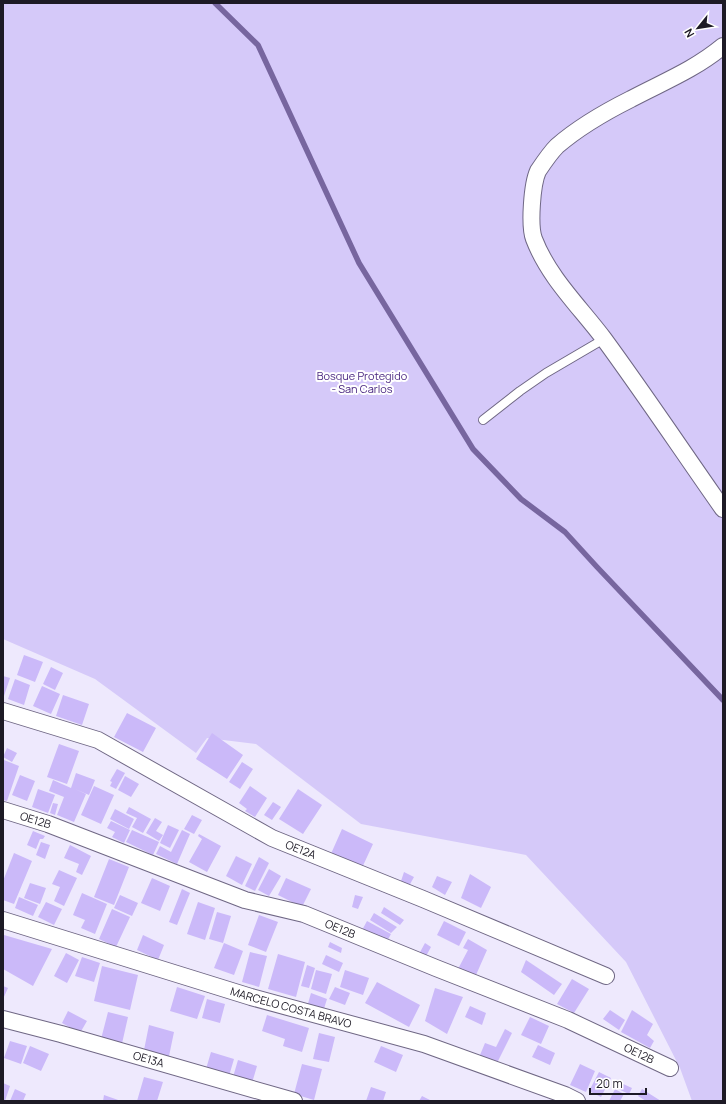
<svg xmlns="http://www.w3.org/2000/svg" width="726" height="1104" font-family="Manrope,sans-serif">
<rect width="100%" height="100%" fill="#eee9fd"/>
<path fill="#d5c9f9" d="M3 3H723V1101H692L680 1068 626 962 526 855 361 824 256 744 207 738 196 753 95 679 3 639Z"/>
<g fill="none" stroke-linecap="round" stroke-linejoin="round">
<path stroke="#77669f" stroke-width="5.5" d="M215 3 258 45 359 263 473 449 521 499 565 532 597 567 723 700"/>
</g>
<path fill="#cbb9f9" d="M24 655 43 662 35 682 17 675Z
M51 667 63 673 55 690 43 684Z
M3 676 10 678 3 699Z
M15 679 30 685 24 705 8 699Z
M42 686 60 694 51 714 33 706Z
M63 695 89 704 82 725 56 716Z
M127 713 156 728 143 752 114 737Z
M212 733 243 755 227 779 196 759Z
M59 744 79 751 67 784 47 777Z
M7 748 17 753 12 762 3 757Z
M4 760 19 766 7 801 3 800Z
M242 762 253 769 240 789 229 782Z
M117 769 125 773 116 789 110 786 112 782 110 781Z
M76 773 95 780 89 795 75 789 86 794 74 822 57 815 64 797 49 791 53 780 71 788Z
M20 775 35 781 27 801 12 795Z
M125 776 139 784 131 797 118 790Z
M94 786 114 795 101 824 81 815Z
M250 786 267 798 255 817 245 811 247 809 239 803Z
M38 789 55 795 48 813 32 807Z
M298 789 322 805 303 834 279 819Z
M273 802 281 807 272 820 264 815Z
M53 803 58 804 55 815 50 813Z
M129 807 151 819 143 833 132 827 137 818 126 813Z
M115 809 134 819 129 829 110 819Z
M192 815 202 820 194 834 184 829Z
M155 818 162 822 156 831 163 835 159 841 146 833Z
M111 821 130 830 124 843 112 837 115 832 107 828Z
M168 825 179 830 170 848 160 843Z
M342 829 373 844 361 870 330 856Z
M132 830 159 842 153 855 126 842Z
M182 830 190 834 177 864 156 854 160 846 171 852Z
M33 831 45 836 43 839H40L36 849 27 845Z
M199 834 221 846 207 872 189 862 202 839 198 836Z
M41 842 50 845 45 859 36 855Z
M70 845 91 856 82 875 76 872 79 864 64 858Z
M14 853 32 861 14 904 3 900V881Z
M236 856 252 864 242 885 226 876Z
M259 857 269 863 255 891 245 886Z
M109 859 129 867 114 905 94 897Z
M269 869 281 876 269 896 258 890Z
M59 870 77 878 64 906 54 901 60 887 52 884Z
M404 872 414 877 409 886 401 881Z
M470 874 491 887 481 908 461 898Z
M437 876 452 882 445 895 432 887Z
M152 878 170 886 160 911 141 903Z
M286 878 311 889 302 907 278 895Z
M30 883 46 888 40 904 24 898Z
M182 889 190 893 177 925 169 922Z
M82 893 107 904 95 934 81 928 85 920 73 915Z
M120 895 138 903 132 916 114 908Z
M355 895 363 897 358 909 352 907Z
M19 897 38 905 33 916 15 908Z
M46 902 62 909 54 925 38 917Z
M198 902 215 908 205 940 187 934Z
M384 907 404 920 400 925 381 913Z
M112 909 130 917 116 947 99 939Z
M217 912 231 916 223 943 209 939Z
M374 913 397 927 391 933 370 920Z
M259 915 278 922 266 952 248 945Z
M367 921 391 934 385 945 360 934Z
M444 921 466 932 459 946 437 935Z
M4 935 52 949 33 986 3 969V938Z
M143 935 164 945 158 960 137 950Z
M468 939 487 950 476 975 458 969 468 950 463 948Z
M330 942 342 948 341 953 328 947Z
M224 943 243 951 234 975 214 968Z
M425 943 431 947 425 958 419 954Z
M250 952 267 956 259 987 242 982Z
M66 953 79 960 67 983 54 976Z
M278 954 305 962 296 997 268 989Z
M326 955 343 963 339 972 322 964Z
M82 957 100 963 94 982 75 976Z
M526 960 562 984 554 995 521 972Z
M307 965 315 968 309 988 301 986Z
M102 966 138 975 130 1010 94 1001Z
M316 970 332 974 326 994 311 989Z
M345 970 369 978 363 995 340 987Z
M572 979 589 989 574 1013 557 1004Z
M377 982 420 1005 409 1027 365 1003Z
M3 986 8 988 3 999Z
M177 987 205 996 197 1019 170 1011Z
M335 987 350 993 345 1005 329 999Z
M435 988 463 997 447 1034 425 1021Z
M311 993 327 999 323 1012 307 1007Z
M207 999 225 1004 220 1023 202 1018Z
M470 1006 486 1013 482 1025 465 1017Z
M610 1010 625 1020 619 1030 603 1019Z
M632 1010 653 1024 647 1035 654 1041 650 1048 621 1032Z
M68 1011 87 1021 80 1033 62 1023Z
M108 1012 128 1017 121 1048 100 1043Z
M267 1015 309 1028 302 1052 283 1046 285 1039 262 1031Z
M530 1017 549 1026 541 1044 521 1035Z
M149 1025 174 1032 168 1061 143 1055Z
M505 1029 512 1033 497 1063 480 1055 485 1043 496 1047Z
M319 1033 335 1037 329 1062 313 1059Z
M10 1041 27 1046 21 1064 4 1058Z
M538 1045 555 1053 550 1065 532 1057Z
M30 1046 49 1054 41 1071 23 1063Z
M381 1046 403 1055 396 1072 374 1062Z
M211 1052 234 1059 229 1076 206 1069Z
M238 1060 257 1066 252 1083 233 1077Z
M302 1064 322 1069 314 1100 294 1094Z
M580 1064 595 1071 586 1092 570 1085Z
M599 1072 611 1078 601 1097 589 1091Z
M144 1077 163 1082 157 1101H137Z
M3 1083 10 1086 5 1101H3Z
M621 1083 632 1088 629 1094 618 1089Z
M371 1087 386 1092 383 1101H366Z
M15 1089 26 1094 23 1101H10Z
M615 1089 624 1094 620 1101H609Z
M642 1089 661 1101H646L638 1096Z
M104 1095 121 1101H103Z
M422 1096 432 1101H419Z"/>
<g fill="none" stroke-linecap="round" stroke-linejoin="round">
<g stroke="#6f6784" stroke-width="10">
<path id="lane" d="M483 420 520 391 546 373 604 339"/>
</g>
<g stroke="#6f6784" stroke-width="18">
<g id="street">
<path d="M723 46C694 70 663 82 631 99 605 112 579 127 557 146 552 151 542 165 538 171 532 184 529 226 534 239 549 278 580 307 604 339 645 395 683 452 723 509"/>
<path id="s1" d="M3 711 98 740 272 838 423 899 606 976"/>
<path id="s2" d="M3 810 48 824 245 900 304 914 436 968 568 1020 670 1068"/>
<path id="s3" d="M3 920 251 997 424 1044 565 1095 577 1101"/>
<path id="s4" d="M3 1019 61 1034 294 1101"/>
</g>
</g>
<use href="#lane" stroke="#fff" stroke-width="8"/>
<use href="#street" stroke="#fff" stroke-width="16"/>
</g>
<g text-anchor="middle" stroke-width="4" stroke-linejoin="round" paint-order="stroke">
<g font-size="11" fill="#492680" stroke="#fff">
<text x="362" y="380">Bosque Protegido<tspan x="362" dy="13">- San Carlos</tspan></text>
</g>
<g font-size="11" fill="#1d1a25" stroke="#fff">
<text dy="4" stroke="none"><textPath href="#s2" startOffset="34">OE12B</textPath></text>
<text dy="4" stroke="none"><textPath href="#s1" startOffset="330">OE12A</textPath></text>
<text dy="4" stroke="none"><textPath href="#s2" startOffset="358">OE12B</textPath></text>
<text dy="4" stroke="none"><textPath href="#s3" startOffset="301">MARCELO COSTA BRAVO</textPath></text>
<text dy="4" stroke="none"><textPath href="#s2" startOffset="682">OE12B</textPath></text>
<text dy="4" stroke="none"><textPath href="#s4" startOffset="151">OE13A</textPath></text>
</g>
</g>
<rect width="726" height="1104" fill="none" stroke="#1d1a25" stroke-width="8"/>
<g transform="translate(698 28) rotate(240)" stroke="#ffffff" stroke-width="3" paint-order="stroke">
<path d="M0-3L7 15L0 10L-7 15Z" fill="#1d1a25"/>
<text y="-6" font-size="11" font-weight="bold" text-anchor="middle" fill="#1d1a25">N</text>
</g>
<path d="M590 1088v6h56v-6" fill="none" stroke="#1d1a25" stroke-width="2"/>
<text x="596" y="1088" font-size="12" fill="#1d1a25" stroke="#ffffff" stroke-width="3" paint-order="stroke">20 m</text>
</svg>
